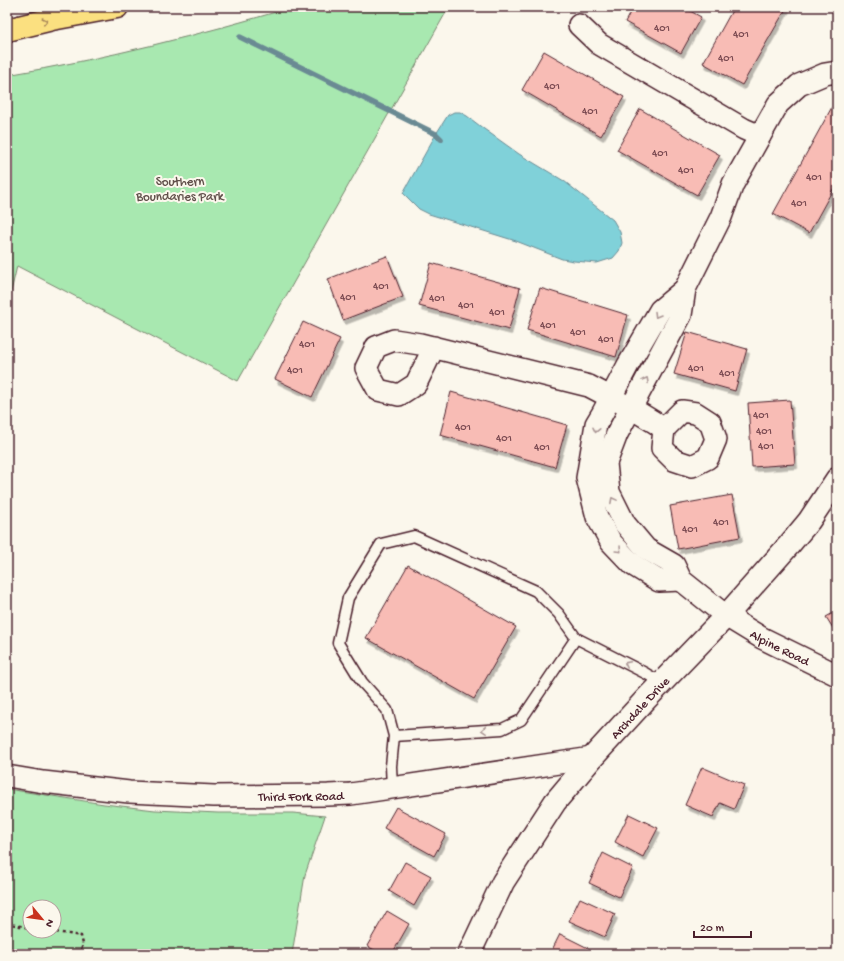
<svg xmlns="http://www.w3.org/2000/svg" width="844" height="961" font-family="'Gochi Hand',sans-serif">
<defs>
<filter id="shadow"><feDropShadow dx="2.5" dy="4.5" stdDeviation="0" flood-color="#0004"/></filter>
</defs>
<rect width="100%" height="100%" fill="#fbf7ec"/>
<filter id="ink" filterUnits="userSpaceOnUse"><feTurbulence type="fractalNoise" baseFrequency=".025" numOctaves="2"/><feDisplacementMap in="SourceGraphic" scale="8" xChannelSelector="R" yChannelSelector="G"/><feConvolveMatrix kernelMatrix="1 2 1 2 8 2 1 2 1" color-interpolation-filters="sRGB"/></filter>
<g filter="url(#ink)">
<path fill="#a8e8b0" stroke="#79846e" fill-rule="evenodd" d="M293 7H449L238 381 17 266 7 309V75C104 59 199 35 293 7Z
M7 789 104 804 155 810 218 813H293L325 816 305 875 292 954H7ZM30 907H54V931H30Z"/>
<path fill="#80d1d9" stroke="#6a8a93" d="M454 112H460L467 116 484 129 519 154 564 181 613 220 620 232 622 243 619 251 613 258 597 263 574 261 562 259 516 241 429 214 419 209 403 193 436 134 448 115Z"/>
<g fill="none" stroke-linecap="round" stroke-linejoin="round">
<path stroke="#6a8a93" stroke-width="5.5" d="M240 37 436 134 441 139"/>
</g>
<path fill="#f8bcb5" stroke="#4a1f2b" filter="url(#shadow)" d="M633 7H683L701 17 681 53 625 22Z
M734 7H787L742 85 703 63Z
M544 51 624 97 601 136 522 90Z
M832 107 837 110V182L809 233 773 214Z
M640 109 720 155 697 195 617 150Z
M387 256 403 297 343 320 328 279Z
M431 263 520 288 509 330 419 306Z
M540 288 628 315 616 357 527 330Z
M303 322 340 339 312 397 275 379Z
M687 332 747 349 735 391 674 374Z
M451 392 567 425 555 467 440 435Z
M790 400 795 464 752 467 748 403Z
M732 495 740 537 678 549 670 506Z
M408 565 516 627 474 699 366 638Z
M837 611V634L826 617Z
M702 767 744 785 734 809 720 803 713 817 685 805Z
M396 807 446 834 434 856 384 828Z
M629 814 658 828 643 857 615 842Z
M603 853 633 868 619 897 589 883Z
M405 862 431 876 414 906 389 891Z
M580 898 615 914 605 937 569 921Z
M387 911 409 924 392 954H382L367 946Z
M560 934 588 948 585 954H550Z"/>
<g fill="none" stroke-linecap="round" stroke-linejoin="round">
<g stroke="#4a1f2b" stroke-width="13">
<path id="lane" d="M394 736 387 710 362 682 338 643 348 598 381 544 414 536 536 591 559 614 576 638 645 673 662 683
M392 788 391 766 394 736 502 729 521 720 576 638"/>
</g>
<g stroke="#4a1f2b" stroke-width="24">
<g id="street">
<path d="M579 25 599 44 744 129 760 136"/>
<path id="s1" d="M837 72 825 74 799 85 778 104 733 184 721 217 685 289 681 315 617 434 606 463 609 492 625 524 646 549 674 565 681 580 726 616 762 638 837 675"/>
<path d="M434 347 416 384 399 395 378 390 366 368 376 347 394 340 420 344 589 386 631 408 654 422 664 429"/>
<path d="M682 411 696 413 710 422 716 439 708 458 692 466 674 460 662 448 664 429Z"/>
<path d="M681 580 659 581 633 565 611 542 597 517 587 478 596 424 602 414 628 365 660 310 685 289"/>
<path id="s2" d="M7 776 43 782 129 792 214 796 328 795 351 794 592 758"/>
</g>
</g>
<g stroke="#4a1f2b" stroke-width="25">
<g id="secondary">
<path id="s3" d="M469 954 503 882 555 802 592 758 647 698 726 616 789 545 809 521 837 479"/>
</g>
</g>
<g stroke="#4a1f2b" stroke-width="25">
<path id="primary" d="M7 30 52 19 117 7"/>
</g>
<path stroke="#4a1f2b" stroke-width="2.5" stroke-dasharray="3 3" stroke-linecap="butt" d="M11 921 10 924 30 928
M50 931 81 936 83 944 80 954"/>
<use href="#lane" stroke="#fbf7ec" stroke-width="10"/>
<use href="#street" stroke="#fbf7ec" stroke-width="21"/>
<use href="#secondary" stroke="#fbf7ec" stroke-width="22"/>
<use href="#primary" stroke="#fbe080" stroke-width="22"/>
</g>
<defs><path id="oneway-chevron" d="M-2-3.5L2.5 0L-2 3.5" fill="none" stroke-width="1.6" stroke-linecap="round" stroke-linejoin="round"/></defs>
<use stroke="#a28056" href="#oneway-chevron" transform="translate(45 21) rotate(-13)"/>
<g stroke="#ab9695">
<use href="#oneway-chevron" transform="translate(657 315) rotate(121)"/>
<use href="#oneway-chevron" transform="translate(646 380) rotate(-62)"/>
<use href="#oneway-chevron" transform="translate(596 430) rotate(102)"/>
<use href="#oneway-chevron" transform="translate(613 500) rotate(-118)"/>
<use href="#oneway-chevron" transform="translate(619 550) rotate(45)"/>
<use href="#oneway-chevron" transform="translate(627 664) rotate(-153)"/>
<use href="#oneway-chevron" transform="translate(484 730) rotate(176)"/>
</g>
</g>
<g text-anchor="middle" stroke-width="4" stroke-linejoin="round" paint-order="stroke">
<g font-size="11" fill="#76464e">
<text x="662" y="31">401</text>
<text x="741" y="37">401</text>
<text x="726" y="61">401</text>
<text x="552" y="89">401</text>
<text x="590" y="114">401</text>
<text x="660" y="156">401</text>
<text x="686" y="173">401</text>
<text x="814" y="180">401</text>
<text x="799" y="206">401</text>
<text x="381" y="289">401</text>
<text x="348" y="300">401</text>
<text x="437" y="301">401</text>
<text x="466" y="308">401</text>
<text x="497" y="315">401</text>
<text x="548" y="328">401</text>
<text x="578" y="335">401</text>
<text x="606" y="342">401</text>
<text x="307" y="347">401</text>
<text x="696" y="371">401</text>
<text x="295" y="373">401</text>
<text x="727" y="376">401</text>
<text x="761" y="418">401</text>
<text x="463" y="430">401</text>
<text x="764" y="434">401</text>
<text x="504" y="441">401</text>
<text x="766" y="449">401</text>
<text x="542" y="450">401</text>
<text x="721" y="525">401</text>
<text x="690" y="532">401</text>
</g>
<g font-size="13" fill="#62514c" stroke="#fbf7ec">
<text x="180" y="185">Southern<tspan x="180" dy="15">Boundaries Park</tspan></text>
</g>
<g font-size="13" fill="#4a1f2b" stroke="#fbf7ec">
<text dy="5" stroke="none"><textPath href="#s1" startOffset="735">Alpine Road</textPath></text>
<text dy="5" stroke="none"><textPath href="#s3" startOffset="302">Archdale Drive</textPath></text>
<text dy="5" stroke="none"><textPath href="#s2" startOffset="295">Third Fork Road</textPath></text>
</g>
</g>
<rect width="844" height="961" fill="none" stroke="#fbf7ec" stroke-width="24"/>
<rect x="12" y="12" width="820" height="937" fill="none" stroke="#4a1f2b" stroke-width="1.5" filter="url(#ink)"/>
<g transform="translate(42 919) rotate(119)"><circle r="19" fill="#fbf7ec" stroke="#b4a19f"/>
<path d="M0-3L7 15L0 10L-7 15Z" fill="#c8321e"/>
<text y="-6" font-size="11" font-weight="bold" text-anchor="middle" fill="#4a1f2b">N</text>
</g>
<path d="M694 931v6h57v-6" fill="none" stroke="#4a1f2b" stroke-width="2"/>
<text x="700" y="931" font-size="12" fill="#4a1f2b" stroke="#fbf7ec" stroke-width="3" paint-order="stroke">20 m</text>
</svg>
